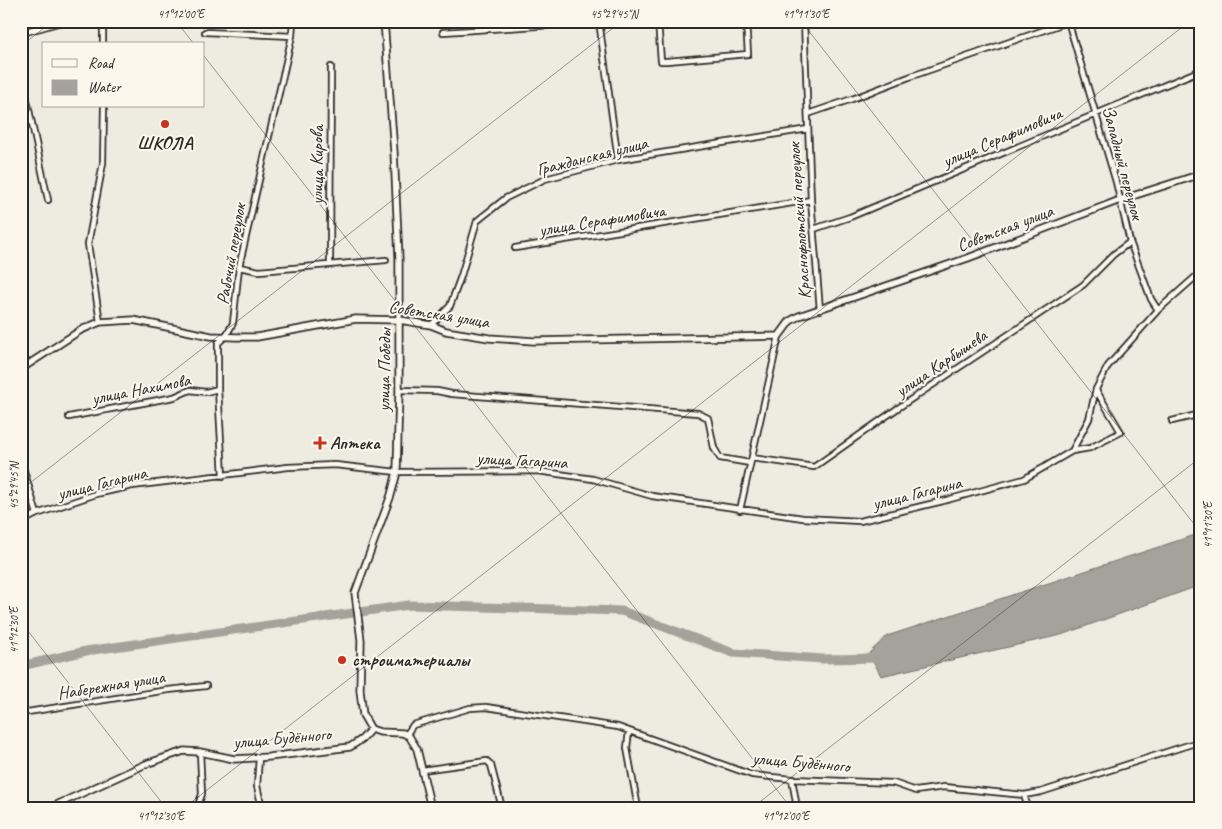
<svg xmlns="http://www.w3.org/2000/svg" width="1222" height="829" font-family="Caveat,sans-serif">
<rect width="100%" height="100%" fill="#eeebe0"/>
<filter id="ink" filterUnits="userSpaceOnUse"><feTurbulence type="fractalNoise" baseFrequency=".02" numOctaves="2"/><feDisplacementMap in="SourceGraphic" scale="10" xChannelSelector="R" yChannelSelector="G"/><feConvolveMatrix kernelMatrix="1 2 1 2 8 2 1 2 1" color-interpolation-filters="sRGB"/></filter>
<g filter="url(#ink)">
<path fill="#a4a29a" stroke="#74726e" d="M1201 533V585L1061 635 881 676 869 653 887 636Z"/>
<g fill="none" stroke-linecap="round" stroke-linejoin="round">
<path stroke="#a4a29a" stroke-width="9" d="M21 666 86 651 409 605 622 611 733 653 823 659 883 658"/>
<g stroke="#2b2b2b" stroke-width="8">
<path id="minor" d="M103 21V44
M599 21 618 160
M658 21 661 61H667L748 54 746 21
M804 21 811 200 820 310
M1068 21 1116 182 1130 242 1151 299 1158 310
M205 32 292 36
M443 32 599 22
M23 81 48 200
M808 114 852 99 909 77 1070 21
M21 124 31 121
M814 229 850 217 1201 70
M515 248 811 200
M330 264 331 67
M239 267 259 271 386 260
M100 322 88 244 103 163 104 106
M431 325 450 306 461 276 477 221 506 198 545 179 618 160 808 129
M399 390 437 391 452 394 698 413 708 418 714 448 720 458 750 463
M69 417 174 397 190 390 206 392 218 389
M1172 421 1201 414
M1072 451 1090 448 1121 432 1096 390
M752 458 814 467 898 408 1083 285 1114 254 1130 242
M21 461 37 514
M223 476 218 389V343L226 336 233 323 239 267 292 36 293 21
M740 510 779 336
M21 522 37 514 96 494 132 486 288 467 335 465 397 472 538 471 593 479 652 496 803 518 860 521 943 501 1024 479 1072 451 1089 419 1096 389 1108 366 1158 310 1201 272
M21 713 168 690 206 686
M629 731 627 748 638 808
M406 735 413 725 470 708 486 707 618 727 752 775 792 779 893 783 916 791 944 787 1024 795 1041 792 1201 741
M259 757 257 786 262 808
M422 770 487 761 491 765 502 808
M792 779 797 808
M1024 795 1028 808
M21 796 28 808
M197 808 202 794 200 752"/>
</g>
<g stroke="#2b2b2b" stroke-width="9">
<path id="tertiary" d="M384 21 394 152 399 258V390L397 472 391 495 355 593 361 640 360 690 363 715 371 729 380 732 403 733 409 736 417 749 431 808
M21 33 63 21
M21 369 81 330 100 322 133 320 211 336 236 337H257L356 319 399 320 431 325 446 331 489 338 534 341 779 336 790 321 799 316 968 258 1120 200 1201 174
M54 806 146 764 184 751 200 752 234 759 269 757 350 747 362 739 371 729"/>
</g>
<use href="#minor" stroke="#fbf7ec" stroke-width="4.5"/>
<use href="#tertiary" stroke="#fbf7ec" stroke-width="5.5"/>
</g>
</g>
<path fill="none" stroke="#2b2b2b" stroke-width="1" stroke-opacity="0.45" d="M176 21 194 44M801 21 1201 533M21 46 53 21M204 56 791 808M21 490 622 21M21 622 166 808M184 808 1190 21M752 808 1201 457"/>
<g fill="#c8321e" stroke="#fbf7ec" stroke-width="2">
<circle cx="165" cy="124" r="5"/>
<path d="M317.5 435.5h5v5h5v5h-5v5h-5v-5h-5v-5h5z"/>
<circle cx="342" cy="660" r="5"/>
</g>
<g text-anchor="middle" stroke-width="4" stroke-linejoin="round" paint-order="stroke">
<g font-size="18" fill="#2b2b2b" stroke="#fbf7ec">
<text transform="translate(1002 137) rotate(-23)" y="6">улица Серафимовича</text>
<text transform="translate(592 156) rotate(-14)" y="6">Гражданская улица</text>
<text transform="translate(1123 163) rotate(75)" y="6">Западный переулок</text>
<text transform="translate(317 165) rotate(-90)" y="6">улица Кирова</text>
<text transform="translate(602 220) rotate(-9)" y="6">улица Серафимовича</text>
<text transform="translate(799 221) rotate(-94)" y="6">Краснофлотский переулок</text>
<text transform="translate(1005 228) rotate(-21)" y="6">Советская улица</text>
<text transform="translate(231 254) rotate(-80)" y="6">Рабочий переулок</text>
<text transform="translate(439 314) rotate(9)" y="6">Советская улица</text>
<text transform="translate(941 363) rotate(-34)" y="6">улица Карбышева</text>
<text transform="translate(384 370) rotate(-89)" y="6">улица Победы</text>
<text transform="translate(141 389) rotate(-11)" y="6">улица Нахимова</text>
<text transform="translate(522 460) rotate(3)" y="6">улица Гагарина</text>
<text transform="translate(102 483) rotate(-14)" y="6">улица Гагарина</text>
<text transform="translate(917 493) rotate(-14)" y="6">улица Гагарина</text>
<text transform="translate(111 685) rotate(-9)" y="6">Набережная улица</text>
<text transform="translate(282 738) rotate(-5)" y="6">улица Будённого</text>
<text transform="translate(801 762) rotate(5)" y="6">улица Будённого</text>
</g>
<g font-size="18" font-weight="bold" fill="#2b2b2b" stroke="#fbf7ec" text-anchor="start">
<text x="165" y="149" text-anchor="middle">ШКОЛА</text>
<text x="330" y="449">Аптека</text>
<text x="352" y="666">строиматериалы</text>
</g>
</g>
<rect width="1222" height="829" fill="none" stroke="#fbf7ec" stroke-width="55"/>
<rect x="42" y="42" width="162" height="65" fill="#fbf7ec" stroke="#a8a59f"/>
<rect x="52" y="59" width="25" height="8" fill="#fbf7ec" stroke="#a8a59f"/>
<text x="88" y="68" font-size="15" fill="#2b2b2b">Road</text>
<rect x="52" y="80" width="25" height="15" fill="#a4a29a" stroke="#a8a59f"/>
<text x="88" y="92" font-size="15" fill="#2b2b2b">Water</text>
<rect x="28" y="28" width="1166" height="774" fill="none" stroke="#2b2b2b" stroke-width="2"/>
<g font-size="12" text-anchor="middle" fill="#2b2b2b">
<text x="181" y="18">41°12'00"E</text>
<text x="614" y="18">45°29'45"N</text>
<text x="806" y="18">41°11'30"E</text>
<text transform="translate(14 486) rotate(-90)" y="4">45°29'45"N</text>
<text transform="translate(1208 525) rotate(-90)" y="4">41°11'30"E</text>
<text transform="translate(14 630) rotate(-90)" y="4">41°12'30"E</text>
<text x="161" y="820">41°12'30"E</text>
<text x="786" y="820">41°12'00"E</text>
</g>
</svg>
